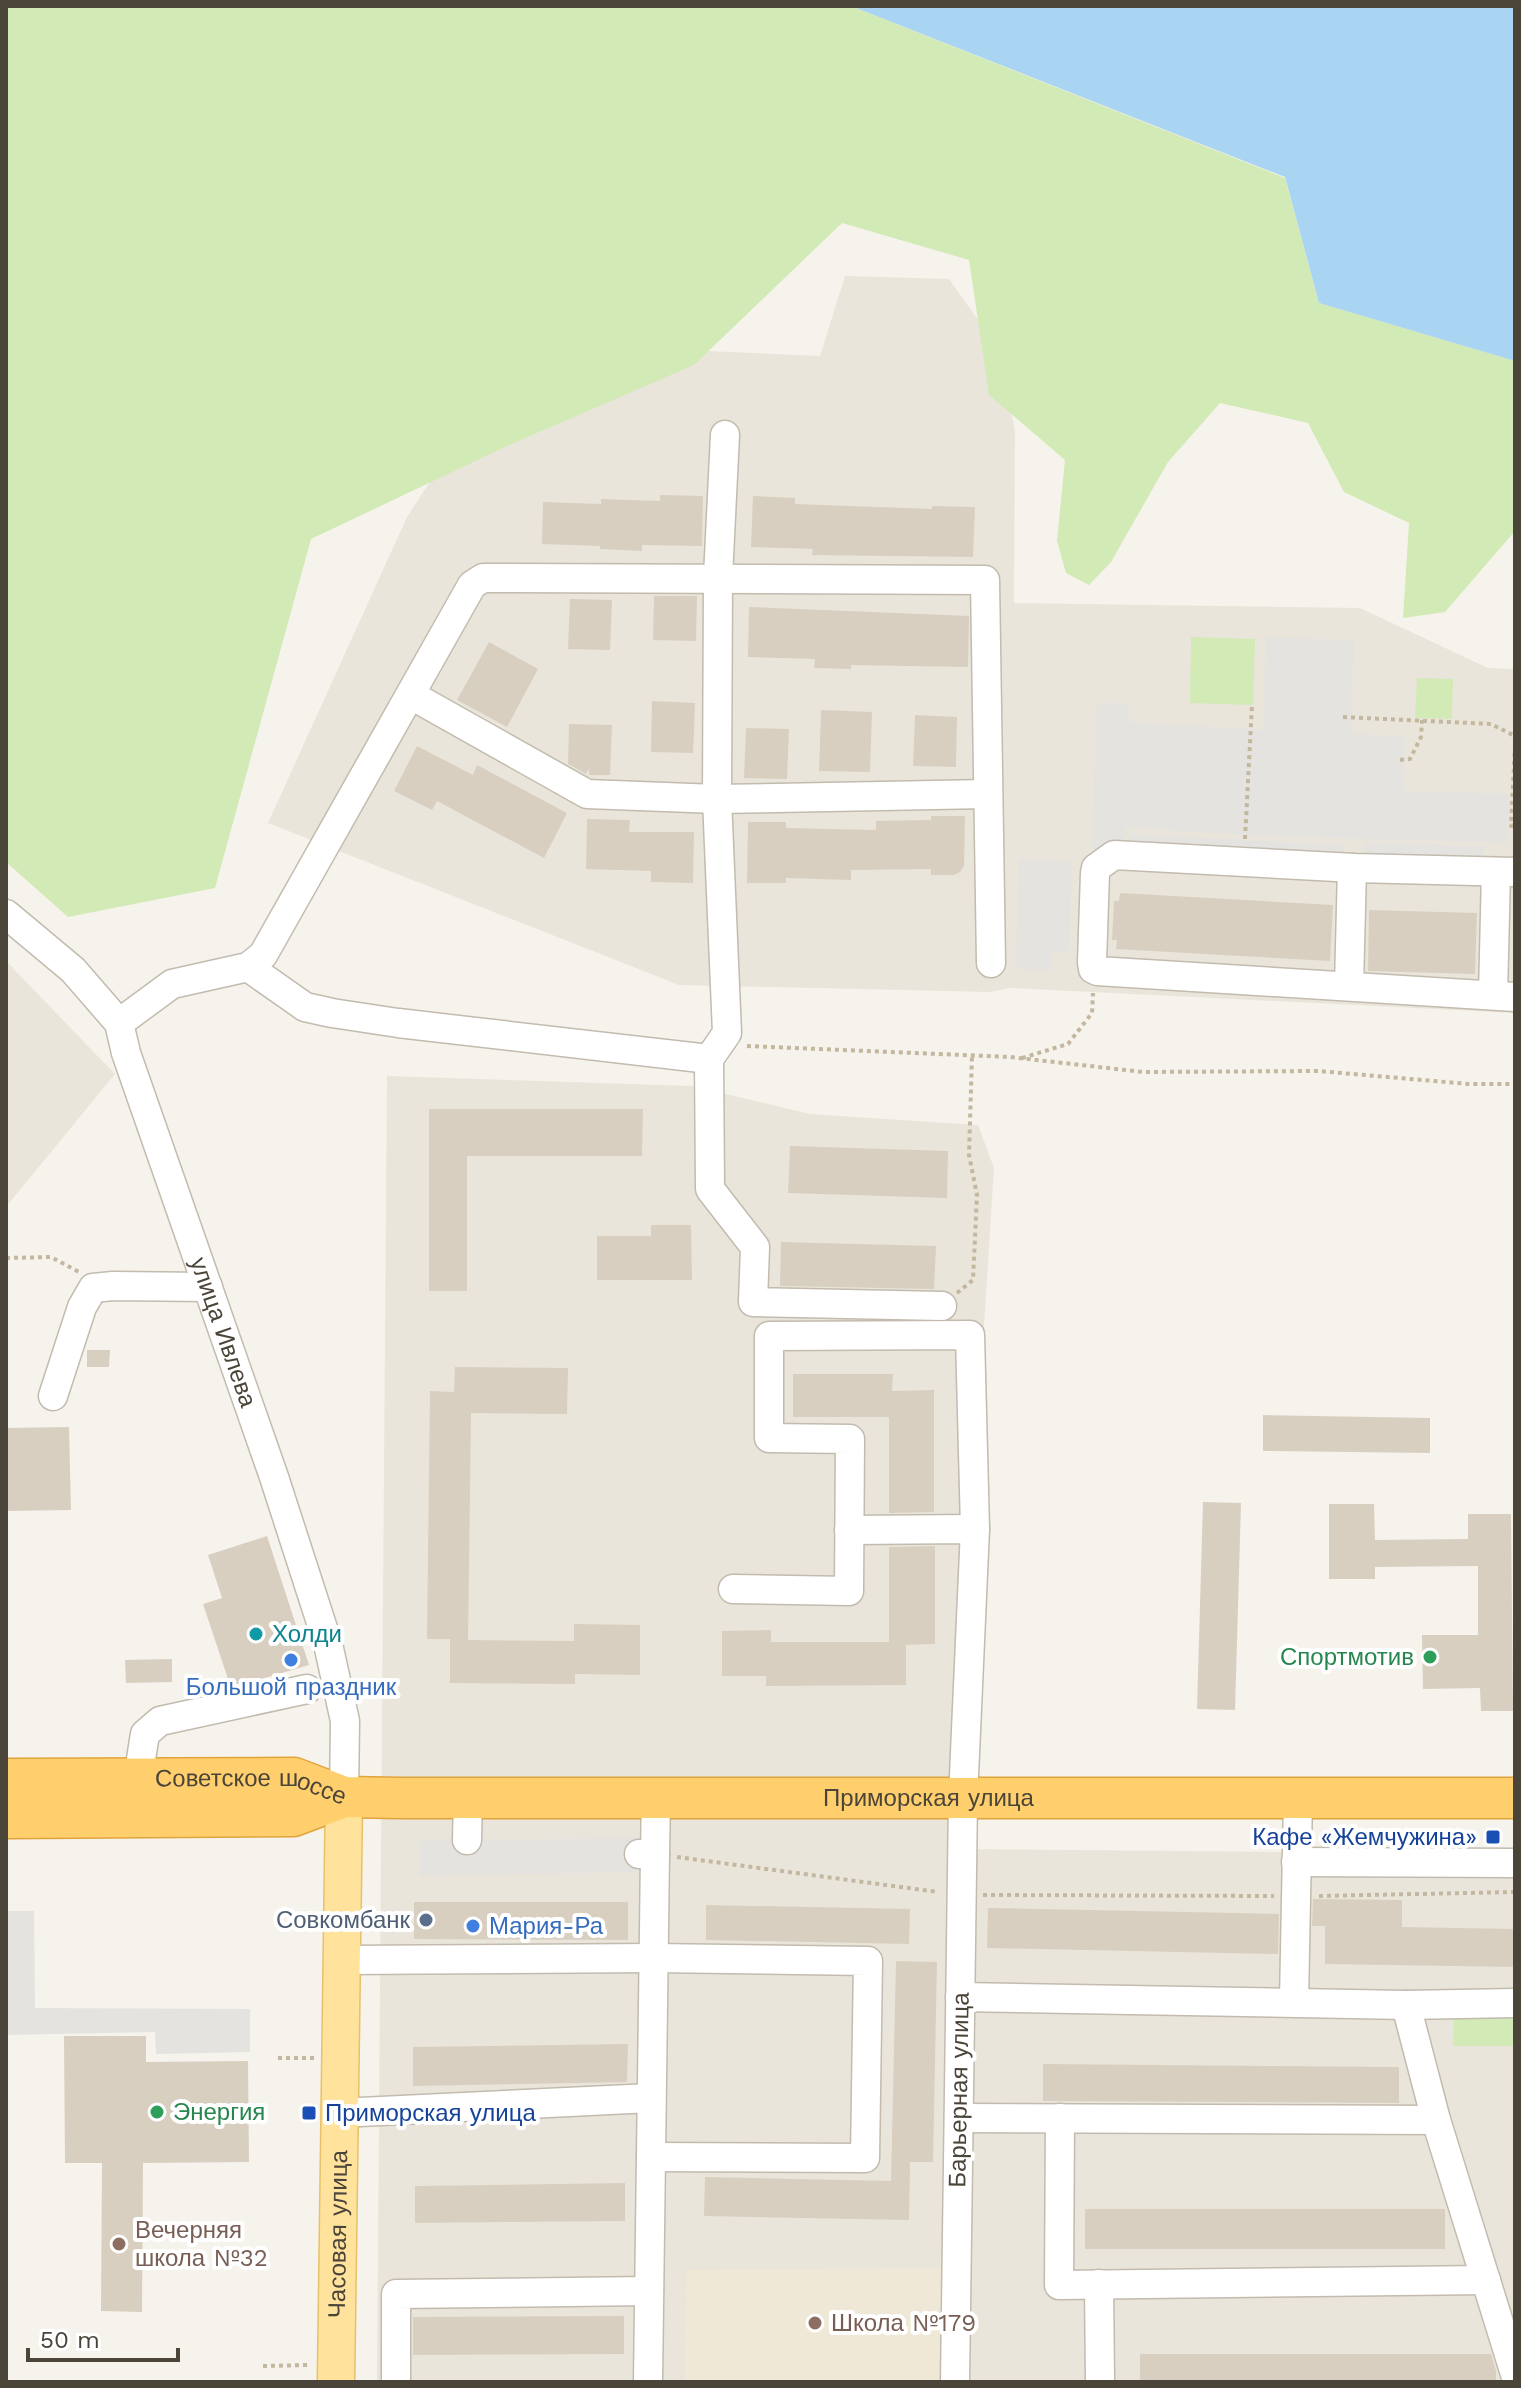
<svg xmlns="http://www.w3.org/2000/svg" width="1521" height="2388" font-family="'Work Sans',sans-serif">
<rect width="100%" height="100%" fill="#f6f3ec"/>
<path fill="#eae5da" d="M845 276 949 279 998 348 1015 431 1014 603 1360 608 1488 668 1515 669V1013L1011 988 989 992 679 985 268 823 407 517 521 343 820 356Z
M6 961 115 1074 6 1207Z
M387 1076 692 1086 810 1114 978 1125 994 1168 983 1342 970 1849 1515 1854V2382H377Z"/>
<path fill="#efe8d6" d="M944 2268 943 2382H685L686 2270Z"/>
<path fill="#d2eab5" d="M6 6H851L1285 178 1319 303 1515 361V531L1445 612 1403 618 1409 523 1344 492 1308 423 1220 403 1168 462 1111 562 1089 585 1066 573 1057 541 1065 460 989 395 969 260 842 223 694 365 507 446 311 539 215 888 68 917 6 862Z
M1191 637 1255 639 1253 705 1190 703Z
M1417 678 1453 679 1452 719 1415 718Z
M1454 2014 1514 2015V2046H1453Z"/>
<path fill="#e5e3e0" d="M1266 637 1354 640 1351 734 1405 736 1404 791 1509 794 1508 843 1260 836 1126 827 1125 851 1092 850 1097 703H1129V722L1263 730Z
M1129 834 1345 845 1344 862 1128 851Z
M1364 842 1484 846V861L1364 858Z
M1019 860 1072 861 1069 953 1052 952 1051 971 1016 969Z
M639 1838 638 1872 419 1876V1841Z
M6 1911H34L35 2008 250 2009V2052L156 2054 155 2032 6 2035Z"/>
<path fill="#a9d4f2" d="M851 6H1515V361L1319 303 1285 177Z"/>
<path fill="#d8cfc1" d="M660 495 703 496 702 546 642 545V551L600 549V546L542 544 543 502 601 504V499L660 501Z
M753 496 795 498V504L932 509V506L975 507 973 557 812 555 813 549 751 547Z
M654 596H697L696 641 653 640Z
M570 599 612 600 610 650 568 649Z
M749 607 969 616 968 667 851 665V669L814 668 815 659 748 657Z
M489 642 538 669 507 727 457 700Z
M652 701 695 703 693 753 651 752Z
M821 710 872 712 870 772 819 771Z
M915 715 957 717 956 767 913 766Z
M569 724 612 725 610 775H589V768L586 774 568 764Z
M746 728 789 729 787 779 744 778Z
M417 746 473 775 477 765 567 813 544 858 437 801 432 810 394 791Z
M931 816H965L964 866 960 872 954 875H931V869L851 870V880L786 878V883H747L748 822H786V828L876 830V821L931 820Z
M587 819 630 820 629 832H694L693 883 651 882V871L586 869Z
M1120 893 1333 905 1330 961 1116 949 1117 940H1112L1114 901H1119Z
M1369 910 1477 913 1475 974 1368 971Z
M429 1109H643L642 1156H467V1291H429Z
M790 1146 948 1151 947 1198 788 1193Z
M651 1225H691L692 1280H597V1236H651Z
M781 1242 936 1246 934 1289 780 1286Z
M87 1350H110L109 1367H87Z
M455 1367 568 1368 567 1414 471 1413 468 1640 574 1641V1624L640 1625V1675L575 1674V1684L450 1683V1639H427L430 1391 454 1392Z
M793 1374H893L892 1391 934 1390V1512L889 1513V1417H793Z
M1263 1415 1430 1418V1453L1263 1451Z
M69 1427 71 1510 6 1511V1428Z
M1203 1502 1241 1503 1235 1710 1197 1709Z
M1329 1504H1374L1375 1540 1468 1539V1514H1511L1513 1711H1481L1480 1688 1423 1689 1422 1635H1478V1566L1375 1567V1579H1329Z
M267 1536 309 1665 231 1688 203 1604 222 1598 208 1555Z
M935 1546V1644L906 1645V1685L766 1686V1676H722V1631L771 1630V1642H889V1547Z
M172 1659V1682L126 1683 125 1660Z
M1313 1899 1402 1900V1927L1515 1929V1967L1325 1964V1926H1312Z
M414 1902H628V1940L414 1939Z
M706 1905 910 1909 909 1944 706 1940Z
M988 1908 1279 1914 1278 1954 987 1948Z
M896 1961 937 1962 933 2162H910L909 2220 704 2216 705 2177 891 2181Z
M64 2036H146V2062L248 2061 249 2162 143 2163 142 2312 101 2311 102 2163H65Z
M628 2044 627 2082 413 2086V2047Z
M1043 2064 1399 2067V2103L1043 2101Z
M625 2183V2221L415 2223V2186Z
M1085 2209H1445V2249H1085Z
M624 2316V2354L413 2355V2317Z
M1140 2354H1491L1496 2371V2382H1140Z"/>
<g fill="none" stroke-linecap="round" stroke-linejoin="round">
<g stroke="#c2bbae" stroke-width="31">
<g id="minor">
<path d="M725 435 718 577 717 799 727 1033 709 1059 710 1189 755 1247 753 1302 942 1306"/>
<path d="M411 695 587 794 717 799 987 794"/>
<path d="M1515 872 1355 868 1114 855 1096 868 1095 873 1092 962 1093 969 1097 971 1515 997"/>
<path id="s1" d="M6 914 73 970 119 1023 126 1053 274 1477 328 1644 345 1721 344 1797"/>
<path d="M248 967 305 1007 332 1013 398 1023 709 1059"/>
<path d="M1349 986 1352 868"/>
<path d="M1493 995 1496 872"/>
<path d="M119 1023 172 984 248 967 263 955 472 585 483 578 985 580 991 963"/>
<path d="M53 1396 82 1307 93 1288 113 1286 208 1287"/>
<path d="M849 1530 975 1529 963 1798 955 2382"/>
<path d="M733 1589 849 1591 850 1439 769 1438V1336L970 1335 975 1529"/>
<path d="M138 1778 145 1734 160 1721 307 1689"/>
<path d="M467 1840 468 1797"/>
<path d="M639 1854H655L656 1797"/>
<path d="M1296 1862 1515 1863"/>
<path d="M342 1960 653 1958 868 1961 865 2158 651 2157"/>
<path d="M960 1997 1406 2005 1515 2003"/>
<path d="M1294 2001 1298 1798"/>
<path d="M1406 2005 1436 2120 1515 2374"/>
<path d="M339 2113 651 2098"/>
<path d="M959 2118 1436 2120"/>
<path d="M1060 2118 1059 2285 1486 2280"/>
<path d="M1099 2284 1100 2382"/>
<path d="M396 2382V2294L649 2291"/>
<path d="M648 2382 655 1854"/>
</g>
</g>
<g stroke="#e6c16a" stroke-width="39">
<g id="major">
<path id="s2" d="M336 2382 344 1797"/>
</g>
</g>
<g stroke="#e0a43c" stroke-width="43">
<g id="highway">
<path id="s3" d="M6 1779 294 1778 344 1797 402 1798H1515"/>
<path d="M6 1818 293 1816 344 1797"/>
</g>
</g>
<path stroke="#c4b79f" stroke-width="4" stroke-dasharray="4 4" stroke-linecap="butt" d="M1343 717 1491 724 1515 736
M1515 745 1511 826 1515 825
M1400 760 1410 759 1421 737 1422 720
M1245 839 1252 705
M747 1046 1010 1057 1143 1072 1318 1071 1469 1084H1515
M1022 1058 1068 1044 1092 1013 1093 993
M6 1258 51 1257 79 1272
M957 1293 973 1280 977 1195 969 1155 972 1055
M677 1857 938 1892
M983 1895 1274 1896
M1319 1896 1515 1892
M278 2058H316
M263 2366 308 2365"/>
<use href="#minor" stroke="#fff" stroke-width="28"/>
<use href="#major" stroke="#ffe39c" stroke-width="36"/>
<use href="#highway" stroke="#ffcf6e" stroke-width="40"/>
</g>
<circle fill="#0f9aa8" stroke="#fff" stroke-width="3" cx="256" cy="1634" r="8"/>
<g fill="#2e9e5b" stroke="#fff" stroke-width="3">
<circle cx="1430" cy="1657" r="8"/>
<circle cx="157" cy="2112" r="8"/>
</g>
<g fill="#3f7fe0" stroke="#fff" stroke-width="3">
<circle cx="291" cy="1660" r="8"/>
<circle cx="473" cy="1926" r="8"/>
</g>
<g fill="#1a4fb4" stroke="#fff" stroke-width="3">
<rect x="1485" y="1829" width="16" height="16" rx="4"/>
<rect x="301" y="2105" width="16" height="16" rx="4"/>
</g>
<circle fill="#5c6f8a" stroke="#fff" stroke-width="3" cx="426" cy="1920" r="8"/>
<g fill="#8d6e63" stroke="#fff" stroke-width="3">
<circle cx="119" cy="2244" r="8"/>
<circle cx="815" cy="2323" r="8"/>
</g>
<g text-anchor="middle" stroke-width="8" stroke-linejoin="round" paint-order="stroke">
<g font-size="24" fill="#4b4439" stroke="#fff">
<text dy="8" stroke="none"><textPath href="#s1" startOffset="484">улица Ивлева</textPath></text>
<text dy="8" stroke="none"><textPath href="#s3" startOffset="246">Советское шоссе</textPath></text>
<text dy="8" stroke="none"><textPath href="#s3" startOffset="926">Приморская улица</textPath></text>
<text transform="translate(959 2090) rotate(-89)" y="8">Барьерная улица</text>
<text dy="8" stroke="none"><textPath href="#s2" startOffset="148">Часовая улица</textPath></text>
</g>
<g font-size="24" fill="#0d838f" stroke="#fff" text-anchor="start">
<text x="272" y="1642">Холди</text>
</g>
<g font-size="24" fill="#27864d" stroke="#fff" text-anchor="end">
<text x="1414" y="1665">Спортмотив</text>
<text x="173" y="2120" text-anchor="start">Энергия</text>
</g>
<g font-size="24" fill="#366cbe" stroke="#fff">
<text x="291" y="1695">Большой праздник</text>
<text x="489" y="1934" text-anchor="start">Мария-Ра</text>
</g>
<g font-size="24" fill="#164399" stroke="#fff" text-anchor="end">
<text x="1477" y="1845">Кафе «Жемчужина»</text>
<text x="325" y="2121" text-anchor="start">Приморская улица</text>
</g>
<g font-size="24" fill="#4e5e75" stroke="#fff" text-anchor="end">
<text x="410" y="1928">Совкомбанк</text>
</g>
<g font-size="24" fill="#785e54" stroke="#fff" text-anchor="start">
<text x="135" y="2238">Вечерняя<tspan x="135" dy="28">школа №32</tspan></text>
<text x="831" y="2331">Школа №179</text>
</g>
</g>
<rect width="1521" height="2388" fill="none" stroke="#4b4439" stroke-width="16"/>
<path d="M28 2348v12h150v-12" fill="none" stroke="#4b4439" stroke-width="4"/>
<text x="40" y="2348" font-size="24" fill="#4b4439" stroke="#ffffff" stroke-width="6" paint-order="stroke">50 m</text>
</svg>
